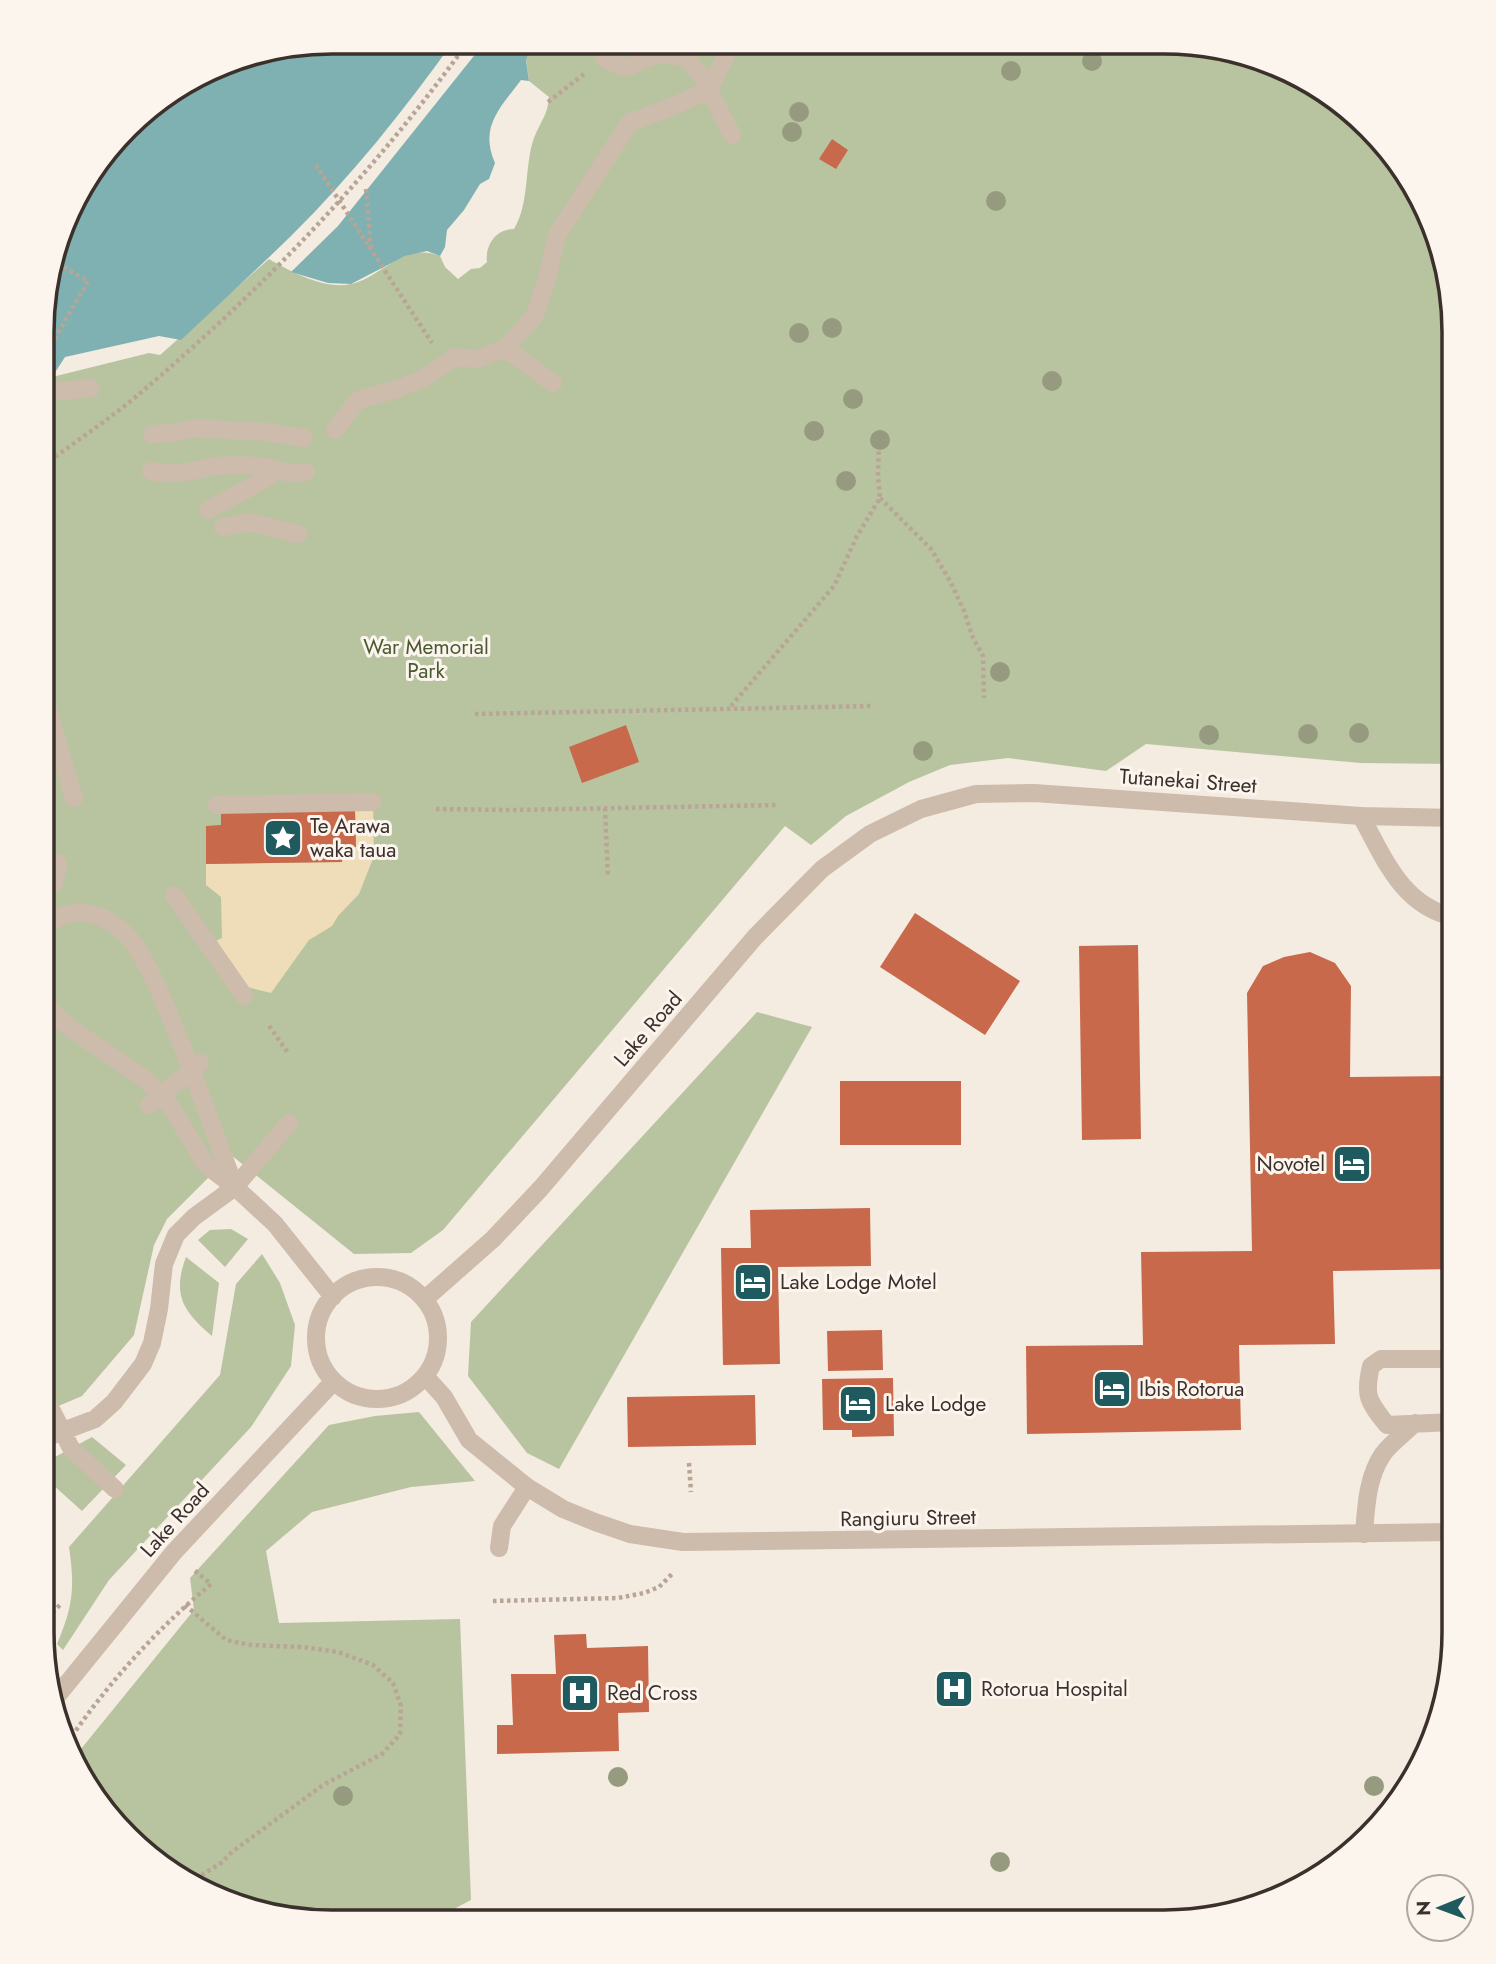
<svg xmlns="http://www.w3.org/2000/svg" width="1496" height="1964" font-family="Jost,sans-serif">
<rect width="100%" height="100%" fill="#f4ebe1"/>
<path fill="#b8c4a0" d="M531 43 1202 45 1326 91 1382 141 1424 203 1454 331V764L1361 763 1146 744 1106 771 1008 758 950 765 909 782 846 816 811 845 785 826 443 1230 411 1253 354 1254 231 1155 167 1219 154 1245 134 1335 82 1396 42 1413 44 379 149 353 160 355 269 259C291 272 325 290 351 284 383 277 403 241 440 256L445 267 458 279 471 269 480 268 487 262C485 245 496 229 514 229 530 203 524 166 534 138 540 122 548 115 549 97L529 81 526 60Z
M757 1012 812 1027 559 1469 527 1453 468 1376 471 1322Z
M231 1229 248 1239 225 1267 198 1240 210 1230Z
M262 1254 280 1283 295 1325 291 1366 251 1427 109 1580 63 1650 57 1644C73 1606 75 1588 69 1547L220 1375 236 1284Z
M186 1257 219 1283 212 1336C183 1311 172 1295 186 1257Z
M419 1412 475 1481 411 1487 312 1512 266 1551 279 1623 460 1619 471 1900 433 1920H294L170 1873 114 1823 72 1760 194 1610 190 1578 329 1425 375 1416Z
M92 1437 126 1465 82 1511 42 1475V1464Z"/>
<path fill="#efdcb8" d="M373 802 374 856 359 894 338 916 332 926 309 940 271 993 247 987 208 945 222 938 221 897 206 885V864L341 862 344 848 356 847 355 810Z"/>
<path fill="#7fb0b2" d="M332 42H453C404 110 351 177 291 236 255 271 218 305 181 340L159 336 65 357 54 374 44 376 45 294 81 187 141 114 238 58Z
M485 42 531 43 526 61 529 81 521 80C500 108 479 127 495 163L489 179 480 184 464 210 447 230 445 247 440 256 427 251 405 256 351 284 328 283 291 272 338 226Z"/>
<path fill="#c8694b" d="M832 139 848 150 836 169 819 159Z
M626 725 639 762 582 783 569 747Z
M44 769 55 803 44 807Z
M355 810 356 847 344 848 342 862 206 864V826L221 825V812Z
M915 913 1020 981 985 1035 880 967Z
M1138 945 1141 1139 1082 1140 1079 946Z
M1310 952 1335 963 1351 986 1350 1077 1454 1076V1269L1333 1271 1335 1344 1239 1345 1241 1430 1027 1434 1026 1346 1143 1345 1141 1252 1252 1251 1247 993 1263 966 1284 957Z
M840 1081H961V1145H840Z
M870 1208 871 1266 778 1267 780 1364 723 1365 721 1248H751L750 1210Z
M882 1330 883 1370 828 1371 827 1331Z
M893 1378 894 1436 852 1437V1430H823L822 1379Z
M755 1395 756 1445 628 1447 627 1397Z
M586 1634 587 1648 648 1646 649 1712 618 1713 619 1751 497 1754V1725H513L511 1674H556L554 1635Z"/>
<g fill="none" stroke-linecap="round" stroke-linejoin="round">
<path stroke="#b9a596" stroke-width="4.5" stroke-dasharray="3.5 3.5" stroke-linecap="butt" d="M548 102 584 74
M316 165 432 343
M366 189 371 249
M44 357 88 281 55 262
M44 465C75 442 108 420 138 395 261 291 373 174 468 42
M880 498 931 549 950 581 964 611 973 638 983 656 984 698
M731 706 834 586 857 536 880 498 878 476 879 442
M475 714 872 706
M605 808 608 877
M436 809 511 810 778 805
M269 1026 289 1054
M689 1463 691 1492
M493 1601 618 1598 644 1593 659 1587 673 1573
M185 1605 226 1640 251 1645 302 1647 338 1652 373 1665 393 1683 401 1706 400 1734 382 1754 323 1785 232 1852 221 1863 192 1881
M42 1622 61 1604
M68 1742C107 1684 157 1629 211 1584L193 1569"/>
<path stroke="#cdbbac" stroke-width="18" d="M1361 816C1384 858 1402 906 1454 917
M43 931C69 898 113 914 134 944 152 970 164 1002 176 1031 197 1083 215 1135 235 1187
M43 1001 63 1023 148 1081 172 1108 206 1165 235 1187
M235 1187 289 1123
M1453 1422 1387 1425C1368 1401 1364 1396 1371 1366L1381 1359H1453
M1364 1534C1366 1508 1367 1477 1383 1454 1391 1443 1405 1433 1415 1423
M499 1548 502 1526 527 1487"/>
<path stroke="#cdbbac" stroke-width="18" d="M604 58 622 67 630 66 657 54 685 57 702 76 732 135
M503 350 534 317 547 279 557 235 630 122C657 114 683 102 709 90L732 43
M44 393 91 388
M335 430 358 400 400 388 424 378 455 357 478 359 502 349 516 356 553 383
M152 434 173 433 194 428 266 432 304 438
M151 471C171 476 187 472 206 468 221 464 241 465 257 466 275 467 285 476 306 472
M208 510C231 496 255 487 277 471
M223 527 250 522 298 534
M44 696 74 798
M217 805 373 802
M43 892 54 884 58 863
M174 895 244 996
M149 1105 200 1063
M316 1338a61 61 0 1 1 122 0a61 61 0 1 1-122 0Z
M425 1299 493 1239 541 1188 755 937 822 869 870 834 921 809 976 794 1034 793 1361 816 1454 818
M425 1376 444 1397 469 1440 527 1487 563 1509 595 1522 630 1534 683 1542 1453 1532
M51 1409 71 1448 115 1489
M42 1439 95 1419 114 1402 143 1364 152 1343 159 1309 164 1264 176 1235 194 1217 235 1187 275 1224 333 1297
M57 1696 174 1552 334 1381"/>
</g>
<g fill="#969b7f">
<circle cx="1092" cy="61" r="10"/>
<circle cx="1011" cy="71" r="10"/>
<circle cx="799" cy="112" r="10"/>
<circle cx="792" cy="132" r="10"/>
<circle cx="996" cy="201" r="10"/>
<circle cx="832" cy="328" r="10"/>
<circle cx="799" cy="333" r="10"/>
<circle cx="1052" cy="381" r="10"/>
<circle cx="853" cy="399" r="10"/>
<circle cx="814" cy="431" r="10"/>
<circle cx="880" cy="440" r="10"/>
<circle cx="846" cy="481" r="10"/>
<circle cx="1000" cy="672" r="10"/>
<circle cx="1359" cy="733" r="10"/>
<circle cx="1308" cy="734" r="10"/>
<circle cx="1209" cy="735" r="10"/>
<circle cx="923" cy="751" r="10"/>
<circle cx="618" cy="1777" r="10"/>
<circle cx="1374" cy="1786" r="10"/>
<circle cx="343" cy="1796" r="10"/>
<circle cx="1000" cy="1862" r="10"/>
</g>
<defs>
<g id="sight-square" transform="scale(2.0125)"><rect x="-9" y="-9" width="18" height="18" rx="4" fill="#1f5a5e" stroke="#fbf5ee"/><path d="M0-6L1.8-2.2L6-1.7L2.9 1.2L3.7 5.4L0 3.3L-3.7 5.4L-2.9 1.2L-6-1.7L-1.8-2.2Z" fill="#fff"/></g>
<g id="hotel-square" transform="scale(2.0125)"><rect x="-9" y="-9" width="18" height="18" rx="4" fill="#1f5a5e" stroke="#fbf5ee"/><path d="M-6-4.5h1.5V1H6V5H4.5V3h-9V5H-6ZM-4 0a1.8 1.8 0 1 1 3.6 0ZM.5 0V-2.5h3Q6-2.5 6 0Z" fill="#fff"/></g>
<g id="hospital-square" transform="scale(2.0125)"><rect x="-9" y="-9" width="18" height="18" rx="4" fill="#1f5a5e" stroke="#fbf5ee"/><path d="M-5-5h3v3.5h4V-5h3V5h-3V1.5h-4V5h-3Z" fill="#fff"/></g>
</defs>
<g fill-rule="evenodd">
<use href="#sight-square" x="283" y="838"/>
<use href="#hotel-square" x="1352" y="1164"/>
<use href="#hotel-square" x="753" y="1282"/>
<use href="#hotel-square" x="1112" y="1389"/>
<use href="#hotel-square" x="858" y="1404"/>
<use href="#hospital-square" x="954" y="1689"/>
<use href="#hospital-square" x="580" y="1693"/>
</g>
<g text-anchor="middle" stroke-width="6" stroke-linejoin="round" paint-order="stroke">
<g font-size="21" fill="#4a5a2e" stroke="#fbf5ee">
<text x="426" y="654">War Memorial<tspan x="426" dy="24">Park</tspan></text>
</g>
<g font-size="21" fill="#3b302b" stroke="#fbf5ee">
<text transform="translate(1188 781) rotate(4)" y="7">Tutanekai Street</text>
<text transform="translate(648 1029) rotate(-49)" y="7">Lake Road</text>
<text transform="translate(908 1518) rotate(-1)" y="7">Rangiuru Street</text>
<text transform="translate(175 1520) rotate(-48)" y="7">Lake Road</text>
</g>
<g font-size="21" fill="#3b302b" stroke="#fbf5ee" text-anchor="start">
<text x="310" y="833">Te Arawa<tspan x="310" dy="24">waka taua</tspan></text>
<text x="1325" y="1171" text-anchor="end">Novotel</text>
<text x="780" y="1289">Lake Lodge Motel</text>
<text x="1139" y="1396">Ibis Rotorua</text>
<text x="885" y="1411">Lake Lodge</text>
<text x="981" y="1696">Rotorua Hospital</text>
<text x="607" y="1700">Red Cross</text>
</g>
</g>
<path d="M0 0H1496V1964H0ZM332 54H1164A278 278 0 0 1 1442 332V1632A278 278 0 0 1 1164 1910H332A278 278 0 0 1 54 1632V332A278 278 0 0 1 332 54Z" fill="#fbf5ee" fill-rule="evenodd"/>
<path fill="none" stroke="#3b302b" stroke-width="3.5" d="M332 54H1164A278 278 0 0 1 1442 332V1632A278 278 0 0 1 1164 1910H332A278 278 0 0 1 54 1632V332A278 278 0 0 1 332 54Z"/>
<g transform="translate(1440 1908) rotate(269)"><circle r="33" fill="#fbf5ee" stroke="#aea6a0" stroke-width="2"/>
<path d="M0-5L12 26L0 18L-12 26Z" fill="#1f5a5e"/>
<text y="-10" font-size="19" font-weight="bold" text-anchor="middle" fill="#3b302b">N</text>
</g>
</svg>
